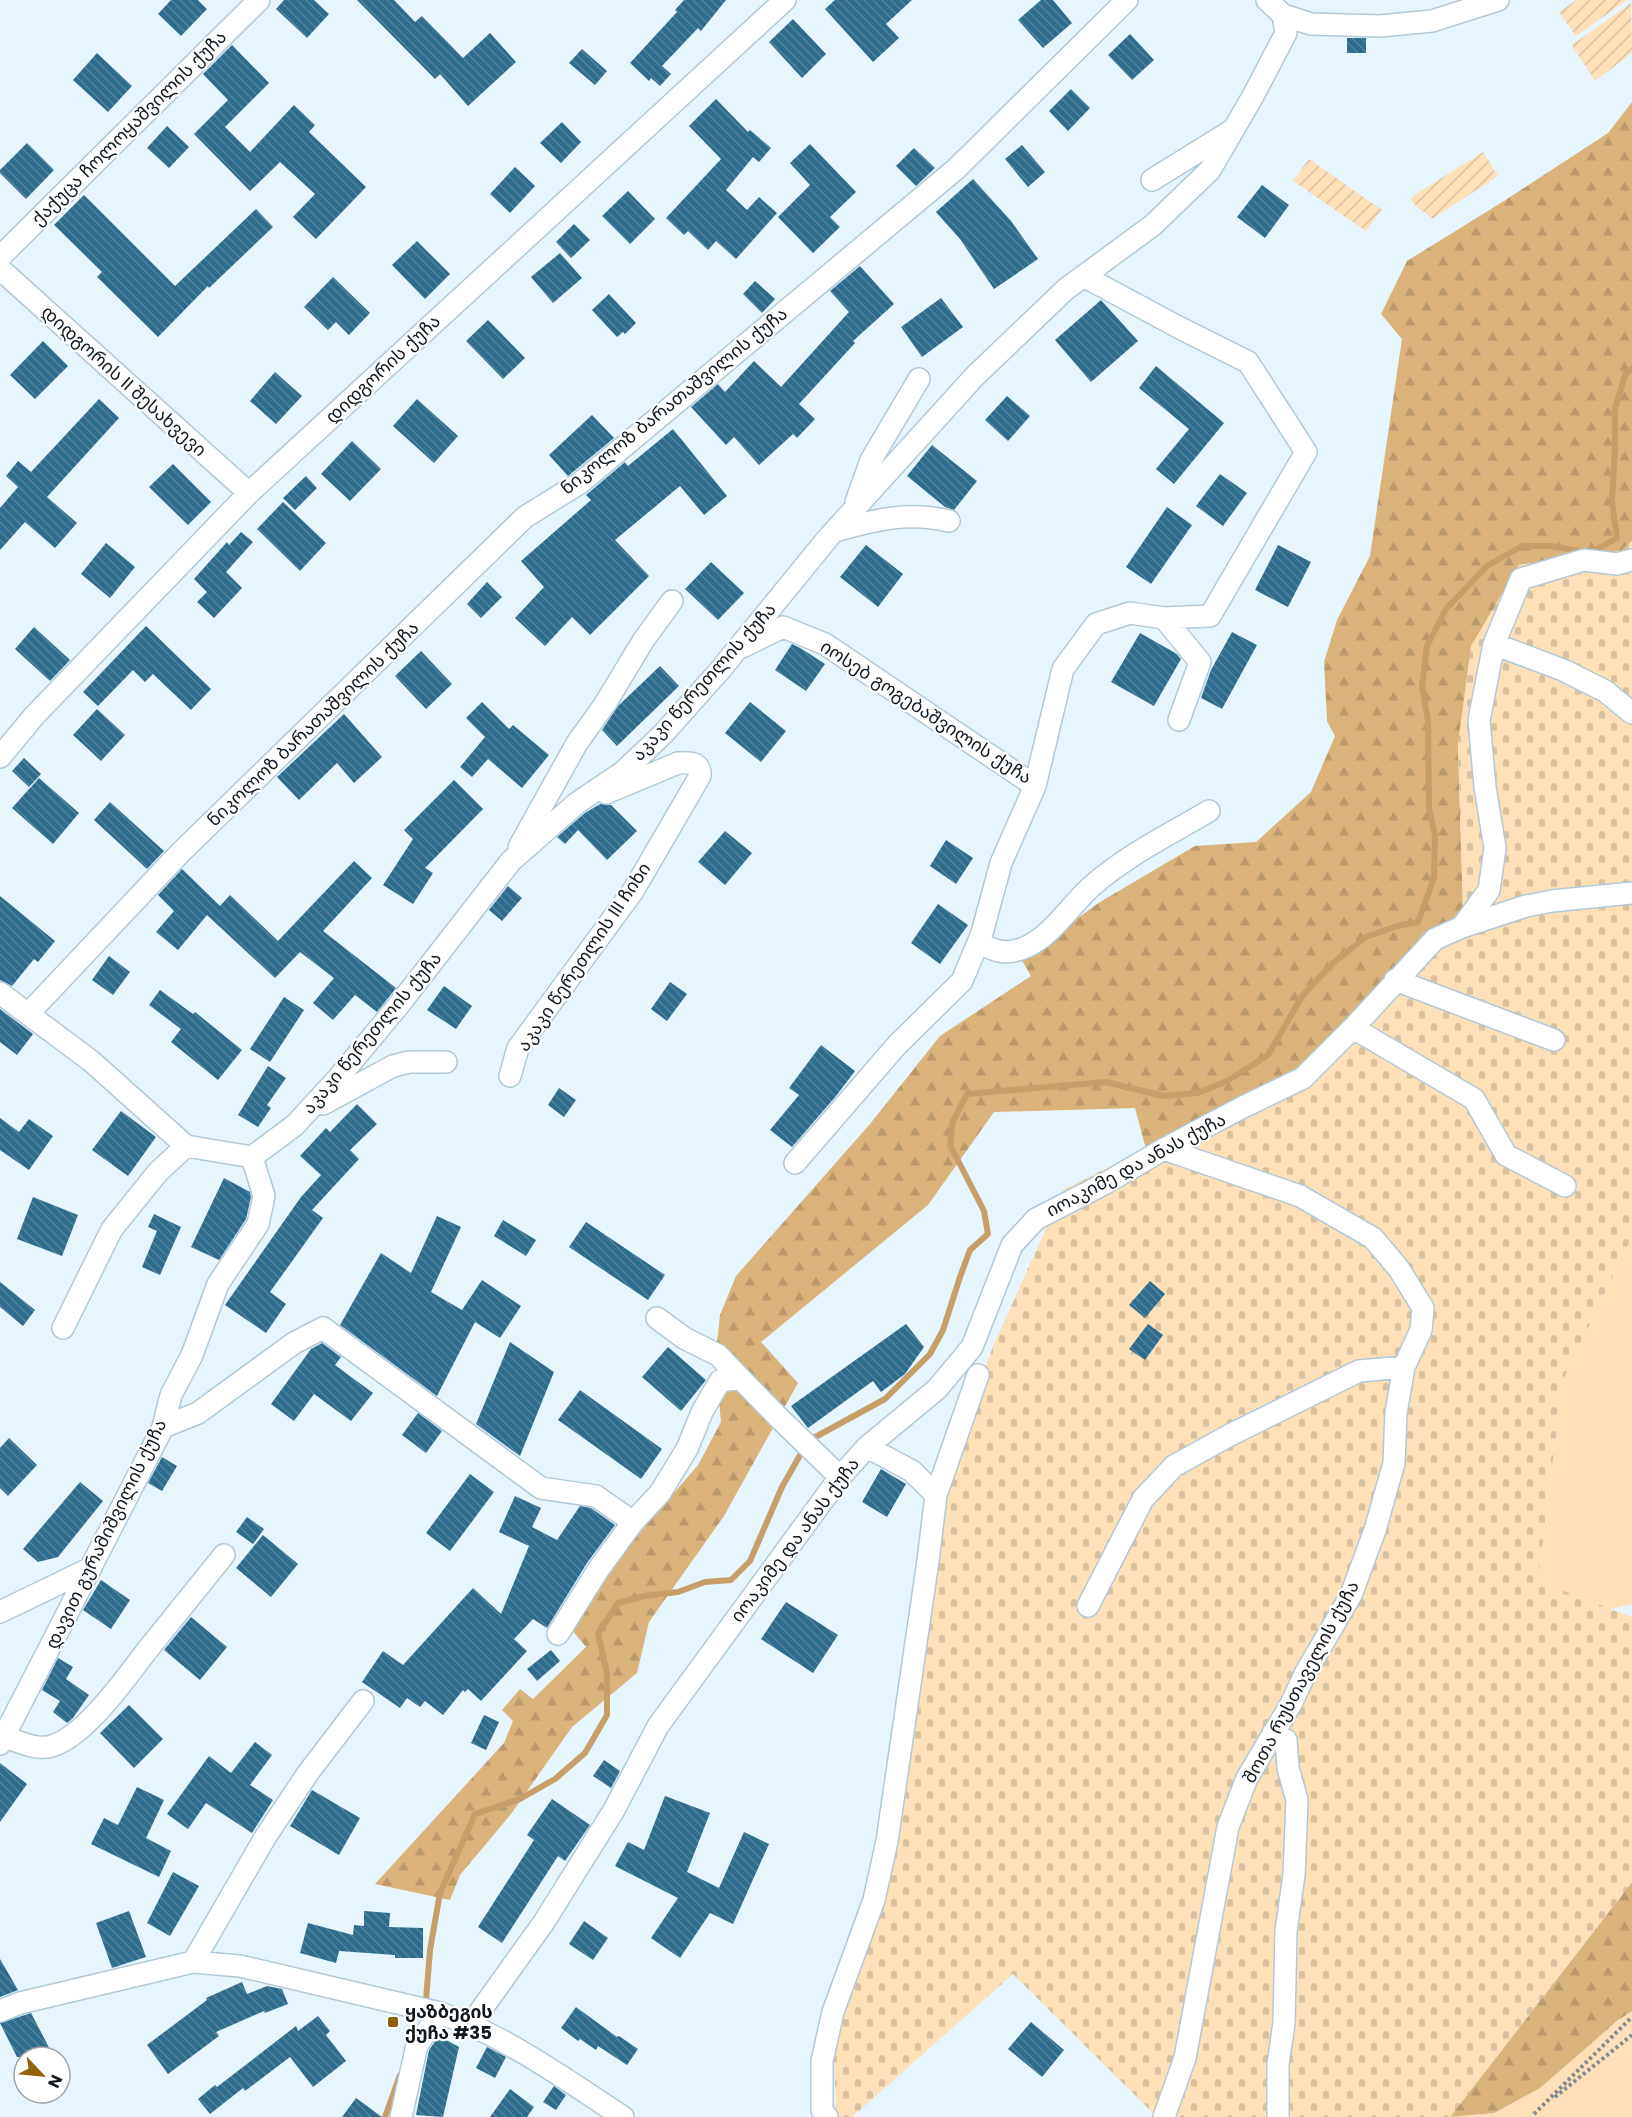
<svg xmlns="http://www.w3.org/2000/svg" width="1632" height="2117" font-family="Poppins,'Noto Sans Georgian',sans-serif">
<defs>
<pattern id="forest-firs" width="22" height="20" patternUnits="userSpaceOnUse" patternTransform="scale(1.5)"><rect width="22" height="20" fill="#dab37b"/><path d="M5 1l3.5 6h-7zM16 11l3.5 6h-7z" fill="#ba996a"/></pattern>
<pattern id="cemetery-stones" width="16" height="16" patternUnits="userSpaceOnUse" patternTransform="scale(1.5)"><rect width="16" height="16" fill="#fde0b7"/><path d="M2 7V4a2 2 0 0 1 4 0v3zM10 15v-3a2 2 0 0 1 4 0v3z" fill="#d8bf9d"/></pattern>
<pattern id="garden-furrows" width="10" height="10" patternUnits="userSpaceOnUse" patternTransform="scale(1.5)"><rect width="10" height="10" fill="#fde0b7"/><path d="M-1 1l2-2M0 10L10 0M9 11l2-2" fill="none" stroke="#d8bf9d"/></pattern>
<pattern id="building-back-hatch" width="6" height="6" patternUnits="userSpaceOnUse" patternTransform="scale(1.5)"><rect width="6" height="6" fill="#2b6c8f"/><path d="M-1 5l2 2M0 0l6 6M5-1l2 2" fill="none" stroke="#55839c"/></pattern>
</defs>
<rect width="100%" height="100%" fill="#e7f5fe"/>
<path fill="#fde0b7" d="M1632 1236V1604L1610 1609 1538 1582 1563 1380Z
M1632 2011V2117H1450L1494 2113Z"/>
<path fill="url(#forest-firs)" d="M1632 102V541L1621 551 1519 565 1458 743 1463 909 1282 1082 1146 1149 1135 1108 994 1112 928 1205 761 1342 798 1383 724 1516 649 1622 637 1673 572 1727 511 1814 460 1875 450 1900 375 1884 504 1743 513 1721 502 1710 520 1689 533 1699 586 1647 572 1630 625 1550 698 1465 721 1422 715 1361 720 1315 736 1276 870 1124 940 1036 1031 976 1021 959 1100 902 1195 846 1256 842 1311 792 1335 736 1327 721 1324 662 1337 620 1370 556 1402 339 1381 314 1407 261 1504 201 1608 133Z
M1632 1882V2011L1617 2021 1540 2088 1494 2113 1450 2117Z"/>
<path fill="url(#cemetery-stones)" d="M1632 541V1236L1563 1380 1538 1581 1632 1617V1882L1450 2117H1157L1013 1974 852 2117H837L832 2038 888 1866 947 1488 973 1399 994 1344 1064 1189 1282 1082 1463 909 1458 743 1471 646 1519 565 1621 551Z"/>
<path fill="url(#garden-furrows)" d="M1576 0H1627L1576 36 1559 12Z
M1631 3 1632 53 1595 81 1572 45Z
M1483 152 1498 176 1432 219C1425 211 1417 209 1411 200L1413 196Z
M1309 159 1382 210 1366 231 1293 181Z"/>
<g fill="none" stroke-linecap="round" stroke-linejoin="round">
<path stroke="#c59f67" stroke-width="6" d="M426 2000 430 1950 440 1893 475 1814 520 1799 555 1779 585 1753 607 1715V1673L598 1634 618 1603 644 1596 678 1592 705 1582 731 1580 750 1561 782 1487 808 1441 885 1399 930 1354 943 1330 960 1277 970 1250 988 1234 984 1211 950 1145 953 1121 967 1094 1106 1082 1163 1096 1198 1093 1227 1081 1268 1055 1303 995 1333 963 1366 937 1397 926 1418 922 1434 878 1435 836 1429 807 1428 721 1422 686 1427 646 1446 609 1487 566 1522 546H1551L1590 553 1617 538 1612 501 1615 448V408L1626 373 1632 369
M385 2117 400 2075"/>
</g>
<path fill="url(#building-back-hatch)" d="M171 0H198L207 9 181 36 158 14Z
M284 0H314L329 14 307 38 276 9Z
M357 0H394L415 22 422 16 463 58 490 33 516 62 468 106 440 74 435 79Z
M684 0H726L701 31 698 28 662 66 671 74 660 86 651 78 649 81 630 63 677 12 675 10Z
M835 0H912L886 24 899 38 873 62 825 9Z
M1041 0H1053L1072 23 1043 48 1018 20Z
M793 19 826 54 802 78 769 42Z
M1130 34 1154 60 1132 80 1108 55Z
M1347 38H1366V53H1347Z
M232 45 269 83 225 127 250 152 294 105 315 125 309 132 366 187 316 239 293 217 315 194 280 162 250 191 194 134 228 100 203 74Z
M582 49 607 71 595 85 569 63Z
M97 53 132 86 108 112 73 80Z
M1071 89 1090 108 1068 131 1049 111Z
M716 99 748 132 750 130 771 148 759 162 753 157 726 190 747 210 759 197 777 213 736 259 716 241 708 250 688 231 684 235 666 218 721 159 689 126Z
M562 122 581 142 561 163 540 143Z
M167 126 189 147 169 168 147 148Z
M27 143 54 170 26 199 0 173V170Z
M810 144 856 192 830 217 840 227 813 253 778 217 810 185 790 163Z
M1022 145 1045 172 1028 187 1005 159Z
M914 148 935 168 916 186 896 166Z
M515 167 535 186 510 213 490 194Z
M973 179 1011 221 1038 259 994 289 960 239 936 212Z
M1262 185 1289 205 1265 238 1237 217Z
M628 191 655 219 630 244 602 216Z
M84 195 175 286 256 209 273 227 209 288 208 286 158 337 97 277 102 272 54 225Z
M574 224 590 240 571 258 556 242Z
M417 241 450 274 425 299 392 265Z
M560 253 582 278 553 303 531 277Z
M860 266 894 304 853 341 855 343 799 404 815 419 797 438 793 434 759 465 734 437 726 445 691 407 718 384 725 392 754 361 781 387 849 312 830 291Z
M333 277 370 313 349 335 336 322 328 330 304 307Z
M755 281 775 299 762 313 743 294Z
M609 294 636 323 625 334 623 332 617 337 592 310Z
M941 298 963 327 922 357 901 327Z
M1101 300 1138 341 1091 382 1055 340Z
M488 320 525 358 503 379 466 341Z
M43 341 68 366 35 399 10 375Z
M1156 366 1224 423 1174 484 1156 469 1189 429 1139 388Z
M275 372 302 396 276 424 250 401Z
M1007 396 1030 416 1008 441 985 420Z
M99 399 119 418 47 497 77 523 55 548 25 522 0 550V508L18 487 6 476 18 461 31 472Z
M417 399 458 436 434 463 393 426Z
M592 415 614 438 568 476 549 455Z
M673 429 727 496 704 515 680 486 615 540 649 576 590 635 572 617 545 646 515 618 544 587 521 561 591 500 586 495 625 462 628 466Z
M352 441 381 469 350 501 321 474Z
M932 445 977 481 954 510 945 507 907 476Z
M173 464 211 502 188 525 149 487Z
M1220 474 1247 493 1223 526 1196 506Z
M306 476 317 488 295 510 283 498Z
M283 502 326 543 300 571 257 529Z
M1167 507 1192 525 1151 584 1126 567Z
M241 532 253 542 226 572 242 588 214 618 197 602 207 592 194 579 227 542 229 545Z
M106 543 135 567 110 598 81 574Z
M866 545 903 574 878 607 840 577Z
M1278 545 1311 562 1288 607 1255 590Z
M711 562 744 593 718 620 685 589Z
M487 582 502 597 481 618 467 604Z
M146 626 211 689 191 710 153 674 145 682 133 670 98 706 83 692Z
M34 627 70 660 50 681 15 649Z
M1232 632 1257 645 1222 709 1201 698 1211 670Z
M1140 633 1177 654 1181 659 1154 706 1111 682Z
M792 644 802 649 825 664 806 691 775 670Z
M421 651 452 684 426 709 395 676Z
M660 666 679 686 617 746 602 730 618 706Z
M482 702 509 729 513 725 549 755 522 788 488 759 472 777 460 767 485 737 466 718Z
M750 702 786 731 761 762 725 733Z
M97 709 125 735 101 761 73 735Z
M344 714 382 757 354 783 337 763 299 800 277 777Z
M24 758 41 774 29 787 12 771Z
M39 778 79 813 53 844 12 808Z
M454 780 483 809 425 868 433 873 413 904 383 885 413 839 404 830Z
M110 802 164 851 147 869 94 820Z
M600 804 611 805 637 831 607 860 578 830 565 844 557 837 585 813Z
M725 831 752 853 725 885 698 862Z
M946 840 973 858 956 884 930 866Z
M354 861 372 878 323 931 396 988 377 1012 355 995 333 1020 313 1003 334 978 300 952 275 978 207 915 178 950 156 932 174 911 158 895 182 869 220 906 230 895 278 941Z
M508 886 522 898 502 921 489 910Z
M0 896 55 941 38 962 34 959 12 986 0 980Z
M938 904 968 925 940 964 911 943Z
M109 956 130 972 113 995 92 980Z
M670 982 687 994 667 1021 651 1009Z
M444 986 472 1006 456 1029 427 1010Z
M160 990 193 1014 195 1012 242 1050 218 1080 171 1042 181 1029 149 1005Z
M284 997 304 1010 270 1062 250 1049Z
M0 1009 33 1034 17 1055 0 1042Z
M821 1045 855 1071 836 1096 792 1147 770 1130 799 1095 789 1088Z
M268 1066 286 1078 267 1105 271 1108 258 1127 238 1115Z
M559 1088 576 1100 564 1117 548 1105Z
M357 1104 377 1124 350 1150 359 1159 312 1210 323 1218 270 1292 286 1304 266 1333 225 1305 301 1197 321 1175 300 1156 326 1128 330 1132Z
M121 1111 156 1137 128 1176 92 1150Z
M0 1118 19 1132 29 1119 53 1136 29 1170 0 1150Z
M224 1178 250 1192 251 1197 246 1219 219 1260 191 1247Z
M33 1197 78 1215 62 1256 17 1239Z
M154 1214 181 1227 160 1275 142 1267 157 1231 148 1227Z
M437 1216 461 1227 431 1292 462 1310 482 1280 521 1306 500 1338 475 1322 437 1396 340 1325 381 1253 411 1273Z
M503 1220 536 1240 526 1256 494 1236Z
M586 1222 665 1275 648 1300 569 1247Z
M1150 1281 1165 1294 1145 1318 1129 1305Z
M0 1282 35 1310 23 1326 0 1307Z
M906 1324 924 1347 905 1374 881 1392 873 1381 808 1428 791 1406Z
M1148 1324 1163 1335 1145 1360 1129 1349Z
M510 1342 554 1372 520 1456 476 1424Z
M322 1343 341 1357 335 1365 373 1393 351 1421 314 1394 294 1421 271 1404 311 1349Z
M668 1347 706 1380 681 1411 642 1377Z
M580 1390 662 1449 641 1479 558 1420Z
M418 1413 442 1431 426 1453 402 1435Z
M9 1438 37 1465 8 1496 0 1488V1448Z
M162 1457 177 1466 162 1491 148 1483Z
M881 1469 906 1484 887 1517 862 1502Z
M470 1474 494 1492 450 1551 426 1533Z
M80 1482 103 1501 58 1557 38 1562 23 1549Z
M515 1496 541 1508 532 1527 557 1540 580 1506 591 1508 615 1525 587 1563 547 1628 533 1619 514 1639 527 1651 481 1701 468 1689 465 1692 463 1690 443 1715 425 1701 420 1707 407 1698 400 1708 362 1682 383 1651 403 1665 473 1588 501 1614 529 1546 499 1532Z
M247 1517 264 1529 253 1544 236 1532Z
M263 1535 298 1564 271 1597 236 1568Z
M101 1580 130 1600 111 1629 83 1610Z
M786 1602 838 1635 813 1673 761 1639Z
M191 1617 227 1647 200 1680 164 1650Z
M551 1650 560 1661 537 1681 527 1669Z
M58 1658 73 1667 66 1679 89 1695 73 1718 67 1723 53 1712 60 1701 42 1690Z
M129 1705 163 1739 134 1768 100 1733Z
M484 1715 499 1722 486 1750 471 1743Z
M255 1742 272 1755 250 1785 273 1800 252 1833 206 1803 188 1829 167 1814 209 1756 231 1773Z
M604 1760 620 1771 611 1788 593 1776Z
M0 1763 27 1784 0 1822Z
M137 1787 164 1800 146 1838 171 1851 159 1877 91 1844 104 1818 118 1825Z
M312 1790 360 1818 339 1855 290 1826Z
M665 1796 710 1813 687 1872 719 1888 744 1832 769 1844 733 1924 710 1913 680 1958 651 1938 678 1898 615 1866 628 1842 644 1850Z
M552 1799 590 1825 565 1861 558 1856 502 1943 478 1927 534 1840 527 1835Z
M173 1872 199 1886 170 1936 147 1923Z
M129 1911 146 1957 112 1968 96 1923Z
M364 1911 390 1913 389 1927 423 1928V1958H395V1955L339 1951 336 1963 300 1953 308 1923 353 1935 354 1925 364 1926Z
M584 1921 608 1938 593 1960 569 1944Z
M0 1959 18 1990 0 1997Z
M242 1982 247 1994 267 1986 282 1989 288 2004 265 2013 264 2011 216 2032 219 2036 168 2074 147 2045 207 2000 206 1998Z
M576 2007 617 2037 619 2036 638 2049 627 2065 598 2046 596 2050 580 2039 578 2041 561 2028Z
M31 2013 54 2057H17L0 2023Z
M318 2016 330 2031 326 2035 346 2061 313 2087 290 2057 245 2091 243 2088 210 2114 198 2099 215 2085 217 2087 296 2026 298 2031Z
M1031 2022 1064 2050 1042 2077 1008 2049Z
M439 2036 459 2047 443 2117 416 2115 429 2050Z
M487 2047 506 2057 495 2078 476 2068Z
M554 2086 566 2095 556 2110 543 2102Z
M510 2089 534 2107 527 2117H490Z
M356 2098 382 2117H342Z"/>
<g fill="none" stroke-linecap="round" stroke-linejoin="round">
<g stroke="#b1c9d7" stroke-width="24">
<path id="minor" d="M1267 0 1283 15 1311 24 1380 26 1432 21 1498 0
M1152 180 1231 131
M0 257 259 0
M0 269 249 493
M856 502 871 460 919 379
M835 531C874 520 908 511 949 521
M1164 618 1200 662 1179 720
M1494 644 1563 670 1605 691 1632 713
M742 647 783 627 825 644 1035 786
M0 757 35 715 249 493 785 0
M519 847 577 743 605 704 643 641 672 601
M1462 927 1526 906 1552 901 1632 893
M978 943C995 951 1007 956 1026 947 1053 935 1071 904 1093 885 1127 855 1170 834 1209 811
M1395 980 1554 1040
M0 993 91 1061 186 1146 252 1157 295 1125 339 1077 398 1006 511 861 577 803 623 772 663 734 721 669 828 538 975 376 1066 289 1153 225 1210 170 1253 96 1286 33 1283 15
M28 1014 180 853 525 517 580 483 956 169 1127 0
M1353 1028 1474 1099 1506 1155 1565 1186
M510 1076 518 1048 633 891 700 776C701 762 689 762 678 763L606 793
M323 1104 393 1066 409 1062H446
M1164 1149 1300 1196 1373 1238 1399 1269 1423 1308 1421 1330 1404 1367 1396 1413 1394 1463 1375 1530 1351 1595 1306 1672 1291 1704 1247 1778 1228 1827 1185 2058 1164 2117
M795 1163 897 1045 962 981 982 933 1001 863 1035 786 1063 669 1096 624 1130 613 1164 618 1210 616 1306 452 1248 362 1180 328 1085 277
M657 1318 684 1338 718 1355 740 1378
M63 1328 112 1229 158 1172 186 1146
M163 1427 198 1413 294 1343 323 1328 541 1488 596 1496 633 1522 660 1493 687 1449 702 1412 720 1381 740 1378 780 1419 840 1477
M936 1495 978 1375
M1088 1606 1143 1499 1174 1466 1230 1435 1359 1371 1404 1367
M0 1612 91 1568
M558 1634 598 1570 633 1522
M1273 1733 1286 1740 1288 1768 1297 1800 1294 1875 1286 1931 1284 2023 1278 2064V2117
M3 1737C20 1741 36 1751 52 1746 87 1735 126 1677 149 1648 174 1617 199 1586 224 1555
M0 1744 163 1427 171 1395 192 1355 218 1284 258 1224 264 1196 252 1157
M193 1962 266 1836 308 1773 363 1701
M0 2011 20 2003 193 1962 240 1966 440 2013C506 2036 565 2079 623 2117
M471 2024 544 1922 614 1810 658 1726 840 1477 867 1447 937 1389 972 1347 1012 1245 1036 1219 1106 1183 1164 1149 1241 1108 1303 1078 1353 1028 1435 939 1462 927 1489 890 1495 848 1485 787 1479 720 1494 644 1521 579 1584 560 1617 564 1632 560
M401 2117 417 2045 440 2013
M827 2117 822 2110V2061L833 2012 874 1900 887 1841 928 1561 936 1495 912 1471 867 1447"/>
</g>
<path stroke="#808c93" stroke-width="4" stroke-dasharray="3 3" stroke-linecap="butt" d="M1555 2097 1632 2035
M1534 2114 1632 2017"/>
<use href="#minor" stroke="#fff" stroke-width="21"/>
</g>
<rect fill="#8f620b" stroke="#fff" stroke-width="2" x="387" y="2016" width="12" height="12" rx="3"/>
<g text-anchor="middle" stroke-width="4.5" stroke-linejoin="round" paint-order="stroke">
<g font-size="18" fill="#10181e" stroke="#fff">
<text transform="translate(129 128) rotate(-45)" y="6">ქაქუცა ჩოლოყაშვილის ქუჩა</text>
<text transform="translate(383 369) rotate(-43)" y="6">დიდგორის ქუჩა</text>
<text transform="translate(124 381) rotate(42)" y="6">დიდგორის II შესახვევი</text>
<text transform="translate(674 401) rotate(-39)" y="6">ნიკოლოზ ბარათაშვილის ქუჩა</text>
<text transform="translate(704 682) rotate(-48)" y="6">აკაკი წერეთლის ქუჩა</text>
<text transform="translate(926 712) rotate(33)" y="6">იოსებ გოგებაშვილის ქუჩა</text>
<text transform="translate(313 724) rotate(-44)" y="6">ნიკოლოზ ბარათაშვილის ქუჩა</text>
<text transform="translate(584 957) rotate(-56)" y="6">აკაკი წერეთლის III ჩიხი</text>
<text transform="translate(372 1033) rotate(-50)" y="6">აკაკი წერეთლის ქუჩა</text>
<text transform="translate(1136 1165) rotate(-28)" y="6">იოაკიმე და ანას ქუჩა</text>
<text transform="translate(106 1534) rotate(-64)" y="6">დავით გურამიშვილის ქუჩა</text>
<text transform="translate(795 1540) rotate(-53)" y="6">იოაკიმე და ანას ქუჩა</text>
<text transform="translate(1301 1682) rotate(-62)" y="6">შოთა რუსთაველის ქუჩა</text>
</g>
<g font-size="18" font-weight="bold" fill="#10181e" stroke="#fff" text-anchor="start">
<text x="405" y="2018">ყაზბეგის<tspan x="405" dy="21">ქუჩა #35</tspan></text>
</g>
</g>
<g transform="translate(42 2075) rotate(116)"><circle r="28" fill="#ffffff" stroke="#9fa3a5" stroke-width="1.5"/>
<path d="M0-4.5L10 22L0 15L-10 22Z" fill="#8f620b"/>
<text y="-9" font-size="16" font-weight="bold" text-anchor="middle" fill="#10181e">N</text>
</g>
</svg>
